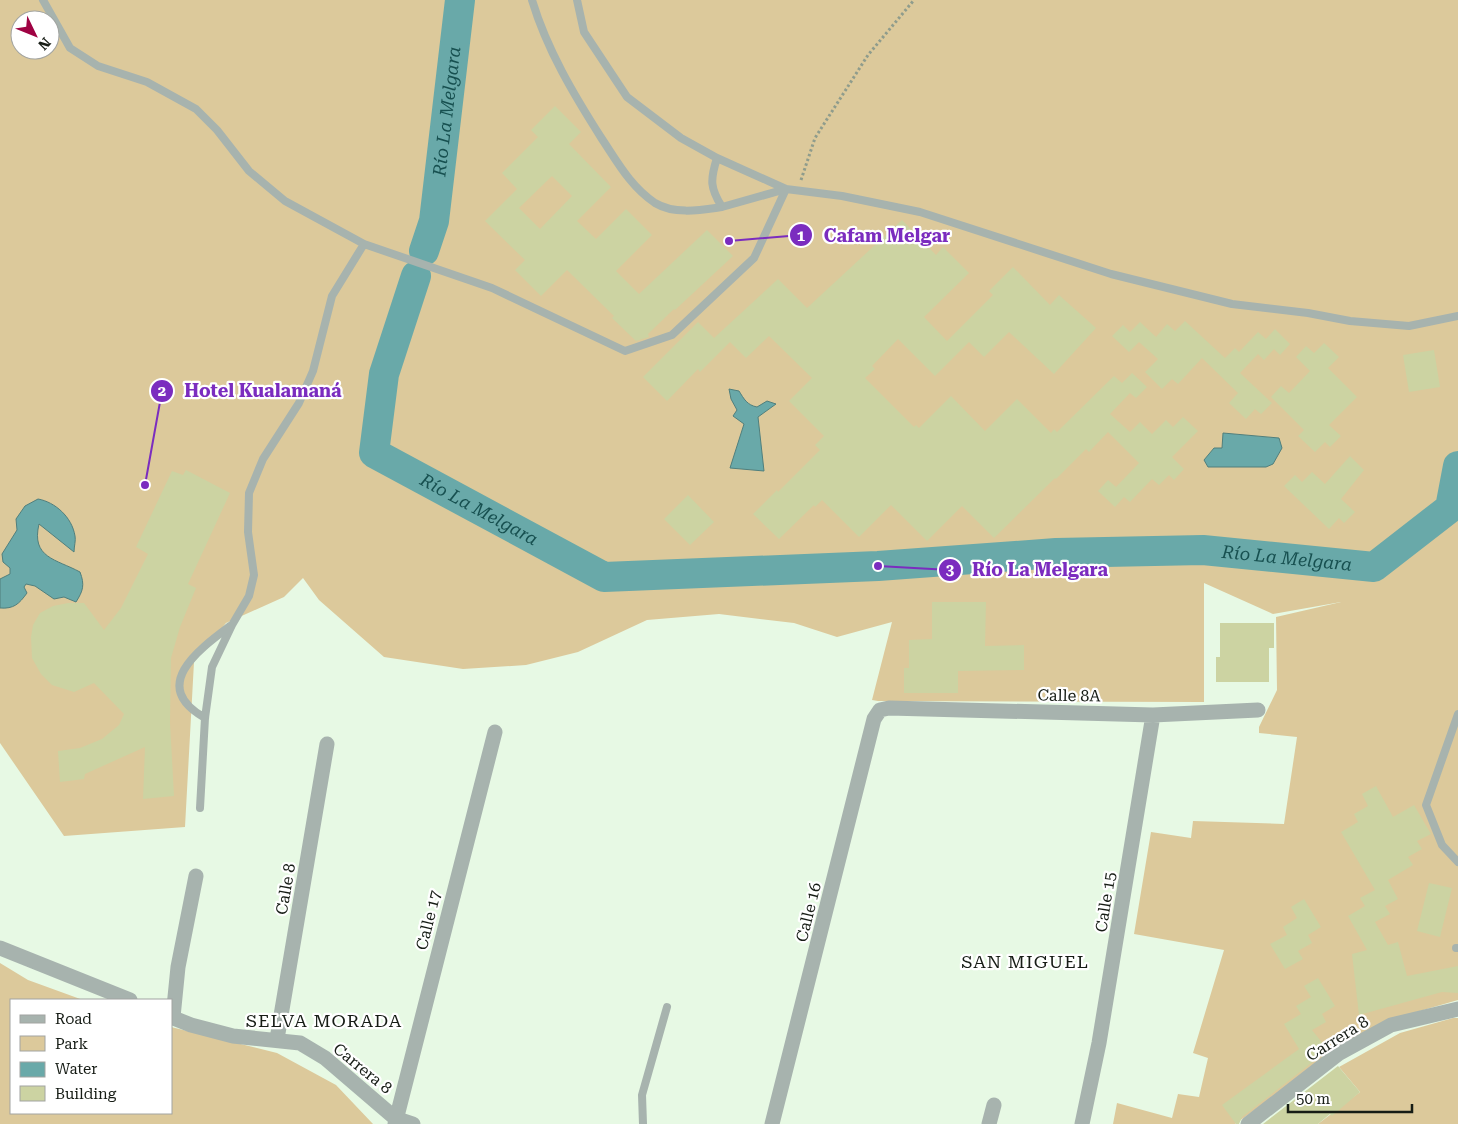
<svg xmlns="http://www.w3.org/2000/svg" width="1458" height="1124" font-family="'Roboto Serif',serif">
<rect width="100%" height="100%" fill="#e7f9e4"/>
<path fill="#dcc99b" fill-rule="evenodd" d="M0 0H1458V1000L1392 1019 1347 1044 1235 1124H1113L1117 1103 1172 1118 1178 1094 1199 1097 1208 1058 1193 1053 1224 950 1134 934 1151 832 1191 838 1193 821 1284 824 1297 737 1259 733V727L1277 690 1276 617 1341 602 1273 614 1204 583V702L878 701 872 700 892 622 837 637 794 623 719 614 647 620 578 652 526 665 463 669 384 657 319 600 303 578 284 597 226 623 194 662 185 827 64 836 0 743ZM20 20H50V50H20Z
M0 963 28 980 83 1000H11V1113H171V1027L277 1053 336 1085 373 1124H0Z
M1453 1018H1458V1124H1318L1360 1092 1339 1067 1400 1033Z"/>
<path fill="#69a9a9" stroke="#507f7d" d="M729 389 739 391C744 399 747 405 757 407L767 401 776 404 758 417 764 471 730 468 744 424 733 416 737 410 731 399Z
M1223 433 1279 438 1282 448 1273 464 1266 467H1208L1204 460 1214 448H1222Z
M38 499C55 502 72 517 75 536 76 540 74 547 74 552L39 524C31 558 56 559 80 572 85 585 83 591 76 602L64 597 54 599 35 586 26 584 24 587 27 593C19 604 14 609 0 608V579L10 574V568L3 562 2 554 17 530 16 519 25 506Z"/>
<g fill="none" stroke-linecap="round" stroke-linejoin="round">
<g stroke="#69a9a9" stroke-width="30">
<path id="s1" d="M424 251 434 221 460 0"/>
<path id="s2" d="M416 276 384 374 374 453 604 577 878 566 1056 553 1203 550 1374 567 1450 508 1458 466"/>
</g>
</g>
<path fill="#ccd3a2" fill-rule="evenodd" d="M555 106 581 132 569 144 611 187 577 221 596 239 626 209 652 235 616 271 639 294 707 230 733 256 675 310 674 309 648 334 649 337 636 341 612 318 614 316 567 270 541 296 515 270 525 260 485 221 517 189 502 173 538 137 531 130ZM552 176 572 196 540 229 519 208Z
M902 220 936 255 943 247 969 273 924 317 947 341 993 295 989 291 1013 267 1050 305 1059 295 1096 328 1054 374 1009 332 984 357 969 342 935 376 898 339 872 366 875 369 865 378 914 427 916 425 919 428 951 396 985 431 1017 399 1051 433 1054 429 1057 432 1114 376 1122 383 1132 373 1147 387 1136 398 1130 393 1110 414 1130 432 1140 422 1152 434 1166 420 1173 427 1183 417 1198 431 1172 457 1184 469 1174 480 1169 475 1159 485 1152 479 1130 502 1124 497 1115 507 1098 491 1108 480 1116 487 1139 463 1108 432 1089 452 1086 449 1056 479 1055 478 994 538 962 506 927 541 891 505 859 537 822 500 815 507 814 505 779 539 753 514 777 490 778 492 820 450 815 445 824 436 789 401 812 378 769 336 746 358 730 342 700 372 698 369 667 401 643 377 698 322 714 338 778 279 807 308Z
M1185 321 1225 358 1235 348 1239 352 1258 332 1266 339 1275 329 1290 344 1280 355 1274 349 1264 360 1258 354 1240 373 1272 403 1261 414 1255 409 1246 419 1229 403 1238 393 1202 358 1178 384 1172 379 1162 389 1145 372 1158 359 1139 342 1129 352 1112 336 1123 325 1130 332 1140 322 1156 337 1167 324 1175 331Z
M1324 343 1339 357 1328 368 1357 397 1329 425 1341 436 1330 447 1325 442 1315 452 1298 436 1304 430 1271 397 1281 386 1289 393 1310 371 1296 357 1306 346 1314 353Z
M1434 350 1440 387 1409 392 1403 355Z
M1350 456 1364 470 1341 499 1355 512 1344 523 1339 518 1329 529 1284 486 1295 475 1302 482 1312 472 1325 484Z
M186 470 230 493 188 584 196 588 180 627 171 658 170 723 174 796 143 799 145 747 85 774 84 779 60 782 58 751 80 748 102 739 119 725 124 714 94 683 74 692 52 685 41 674 32 658 31 637 33 625 40 613 53 606 68 603H84L104 630 121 608 148 554 136 547 172 471 183 475Z
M688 495 714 522 690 545 664 519Z
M932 602H986L985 646 1024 645V670L958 671V693H904V668H909V640L932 639Z
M1220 623H1274V648H1269V682H1216V657H1220Z
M1376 786 1393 817 1414 805 1431 834 1417 841 1422 849 1408 857 1413 865 1388 880 1398 899 1385 906 1390 914 1375 922 1388 945 1398 942 1407 976 1458 966V993L1442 992 1359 1015 1352 954 1367 950 1348 916 1365 906 1360 898 1375 890 1341 832 1358 822 1354 814 1368 806 1362 794Z
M1429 883 1452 888 1440 937 1417 931Z
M1304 899 1321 927 1308 935 1312 943 1298 951 1303 959 1285 969 1270 944 1287 935 1283 927 1297 918 1291 907Z
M1318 978 1335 1006 1322 1014 1326 1022 1312 1030 1328 1050 1242 1117 1239 1124H1236L1222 1105 1299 1049 1284 1024 1301 1014 1296 1006 1311 997 1304 986Z
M1338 1066 1360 1092 1332 1116 1330 1114 1318 1124H1263Z"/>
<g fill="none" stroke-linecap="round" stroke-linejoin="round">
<path stroke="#8f9c8c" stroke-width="3" stroke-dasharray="2.5 2.5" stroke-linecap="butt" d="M801 180 815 138 868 55 914 0"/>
<path stroke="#a7b3ae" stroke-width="8" d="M43 0 70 48 98 66 147 82 196 109 217 130 249 171 285 201 364 244 492 288 625 351 672 335 754 258 786 189
M532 0C547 50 574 95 602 139 618 163 631 187 655 203 675 215 701 210 722 207 710 188 710 180 717 158
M577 0 584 32 627 97 681 138 717 158 786 189 842 196 920 212 1111 274 1232 304 1308 313 1350 321 1409 326 1458 316
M722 207 786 189
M1458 714 1426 805 1442 845 1458 862
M205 718C149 686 198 650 230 626
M200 808 205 718 212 667 232 625 249 596 254 575 248 532 249 493 263 459 299 403 313 371 332 296 364 244
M1456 948H1458
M643 1124 642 1095 667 1007"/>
<path stroke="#a7b3ae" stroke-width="15" d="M0 948 130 1000
M171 1017 191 1025 233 1036 300 1043 325 1058 395 1118 413 1124
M173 1017 178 967 196 876
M277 1039 327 744
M395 1124 495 732
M772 1124 874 719 880 710 889 708 1153 715 1258 710
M989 1124 994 1105
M1082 1124 1099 1043 1153 715
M1248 1124 1338 1054 1391 1025 1458 1009"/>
</g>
<g text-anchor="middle" stroke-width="4.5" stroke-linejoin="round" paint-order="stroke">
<g font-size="16" fill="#161c15" stroke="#fff">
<text transform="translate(1069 695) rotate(1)" y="6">Calle 8A</text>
<text transform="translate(285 889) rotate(-80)" y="6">Calle 8</text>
<text transform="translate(1105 902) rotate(-81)" y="6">Calle 15</text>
<text transform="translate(808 912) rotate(-76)" y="6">Calle 16</text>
<text transform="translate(428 920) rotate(-76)" y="6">Calle 17</text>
<text transform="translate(1337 1038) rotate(-32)" y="6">Carrera 8</text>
<text transform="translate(363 1068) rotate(39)" y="6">Carrera 8</text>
</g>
<g font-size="18" font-style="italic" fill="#175050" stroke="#fff">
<text dy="6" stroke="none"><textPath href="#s1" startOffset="142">Río La Melgara</textPath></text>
<text dy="6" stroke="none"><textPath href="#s2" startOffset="302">Río La Melgara</textPath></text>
<text dy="6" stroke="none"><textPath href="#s2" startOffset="1128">Río La Melgara</textPath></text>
</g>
<g font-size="18" letter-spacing="1" fill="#161c15" stroke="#fff">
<text x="1025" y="968">SAN MIGUEL</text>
<text x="324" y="1027">SELVA MORADA</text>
</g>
</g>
<path fill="none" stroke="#7b2cbf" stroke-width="2" d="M729 241L801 235M145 485L162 391M878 566L950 570"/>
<g fill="#7b2cbf" stroke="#fff" stroke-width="2">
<circle cx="729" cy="241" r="5"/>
<circle cx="145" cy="485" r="5"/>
<circle cx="878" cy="566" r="5"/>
<circle cx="801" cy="235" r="12"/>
<circle cx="162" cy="391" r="12"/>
<circle cx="950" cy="570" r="12"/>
</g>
<g font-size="15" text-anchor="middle" font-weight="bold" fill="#fff">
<text x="801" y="241">1</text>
<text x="162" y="396">2</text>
<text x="950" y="575">3</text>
</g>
<g font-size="18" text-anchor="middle" font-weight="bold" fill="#7b2cbf" stroke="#fff" stroke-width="4.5" stroke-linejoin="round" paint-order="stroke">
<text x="887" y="242">Cafam Melgar</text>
<text x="263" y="397">Hotel Kualamaná</text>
<text x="1040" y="576">Río La Melgara</text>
</g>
<rect x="10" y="999" width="162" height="115" fill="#ffffff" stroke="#a2a4a1"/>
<rect x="20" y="1015" width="25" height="8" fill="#a7b3ae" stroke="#a2a4a1"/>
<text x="55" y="1024" font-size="15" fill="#161c15">Road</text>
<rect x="20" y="1036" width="25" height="15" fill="#dcc99b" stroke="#a2a4a1"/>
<text x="55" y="1049" font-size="15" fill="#161c15">Park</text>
<rect x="20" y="1062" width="25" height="15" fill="#69a9a9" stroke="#a2a4a1"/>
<text x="55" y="1074" font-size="15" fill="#161c15">Water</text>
<rect x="20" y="1086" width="25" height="15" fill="#ccd3a2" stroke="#a2a4a1"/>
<text x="55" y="1099" font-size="15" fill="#161c15">Building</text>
<g transform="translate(35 35) rotate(133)"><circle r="24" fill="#ffffff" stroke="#a2a4a1"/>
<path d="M0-4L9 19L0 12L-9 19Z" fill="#9f0243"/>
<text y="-8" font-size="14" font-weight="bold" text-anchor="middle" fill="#161c15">N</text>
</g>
<path d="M1288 1104v8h124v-8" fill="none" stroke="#161c15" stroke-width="2.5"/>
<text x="1296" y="1104" font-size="15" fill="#161c15" stroke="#ffffff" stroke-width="4" paint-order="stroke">50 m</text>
</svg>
